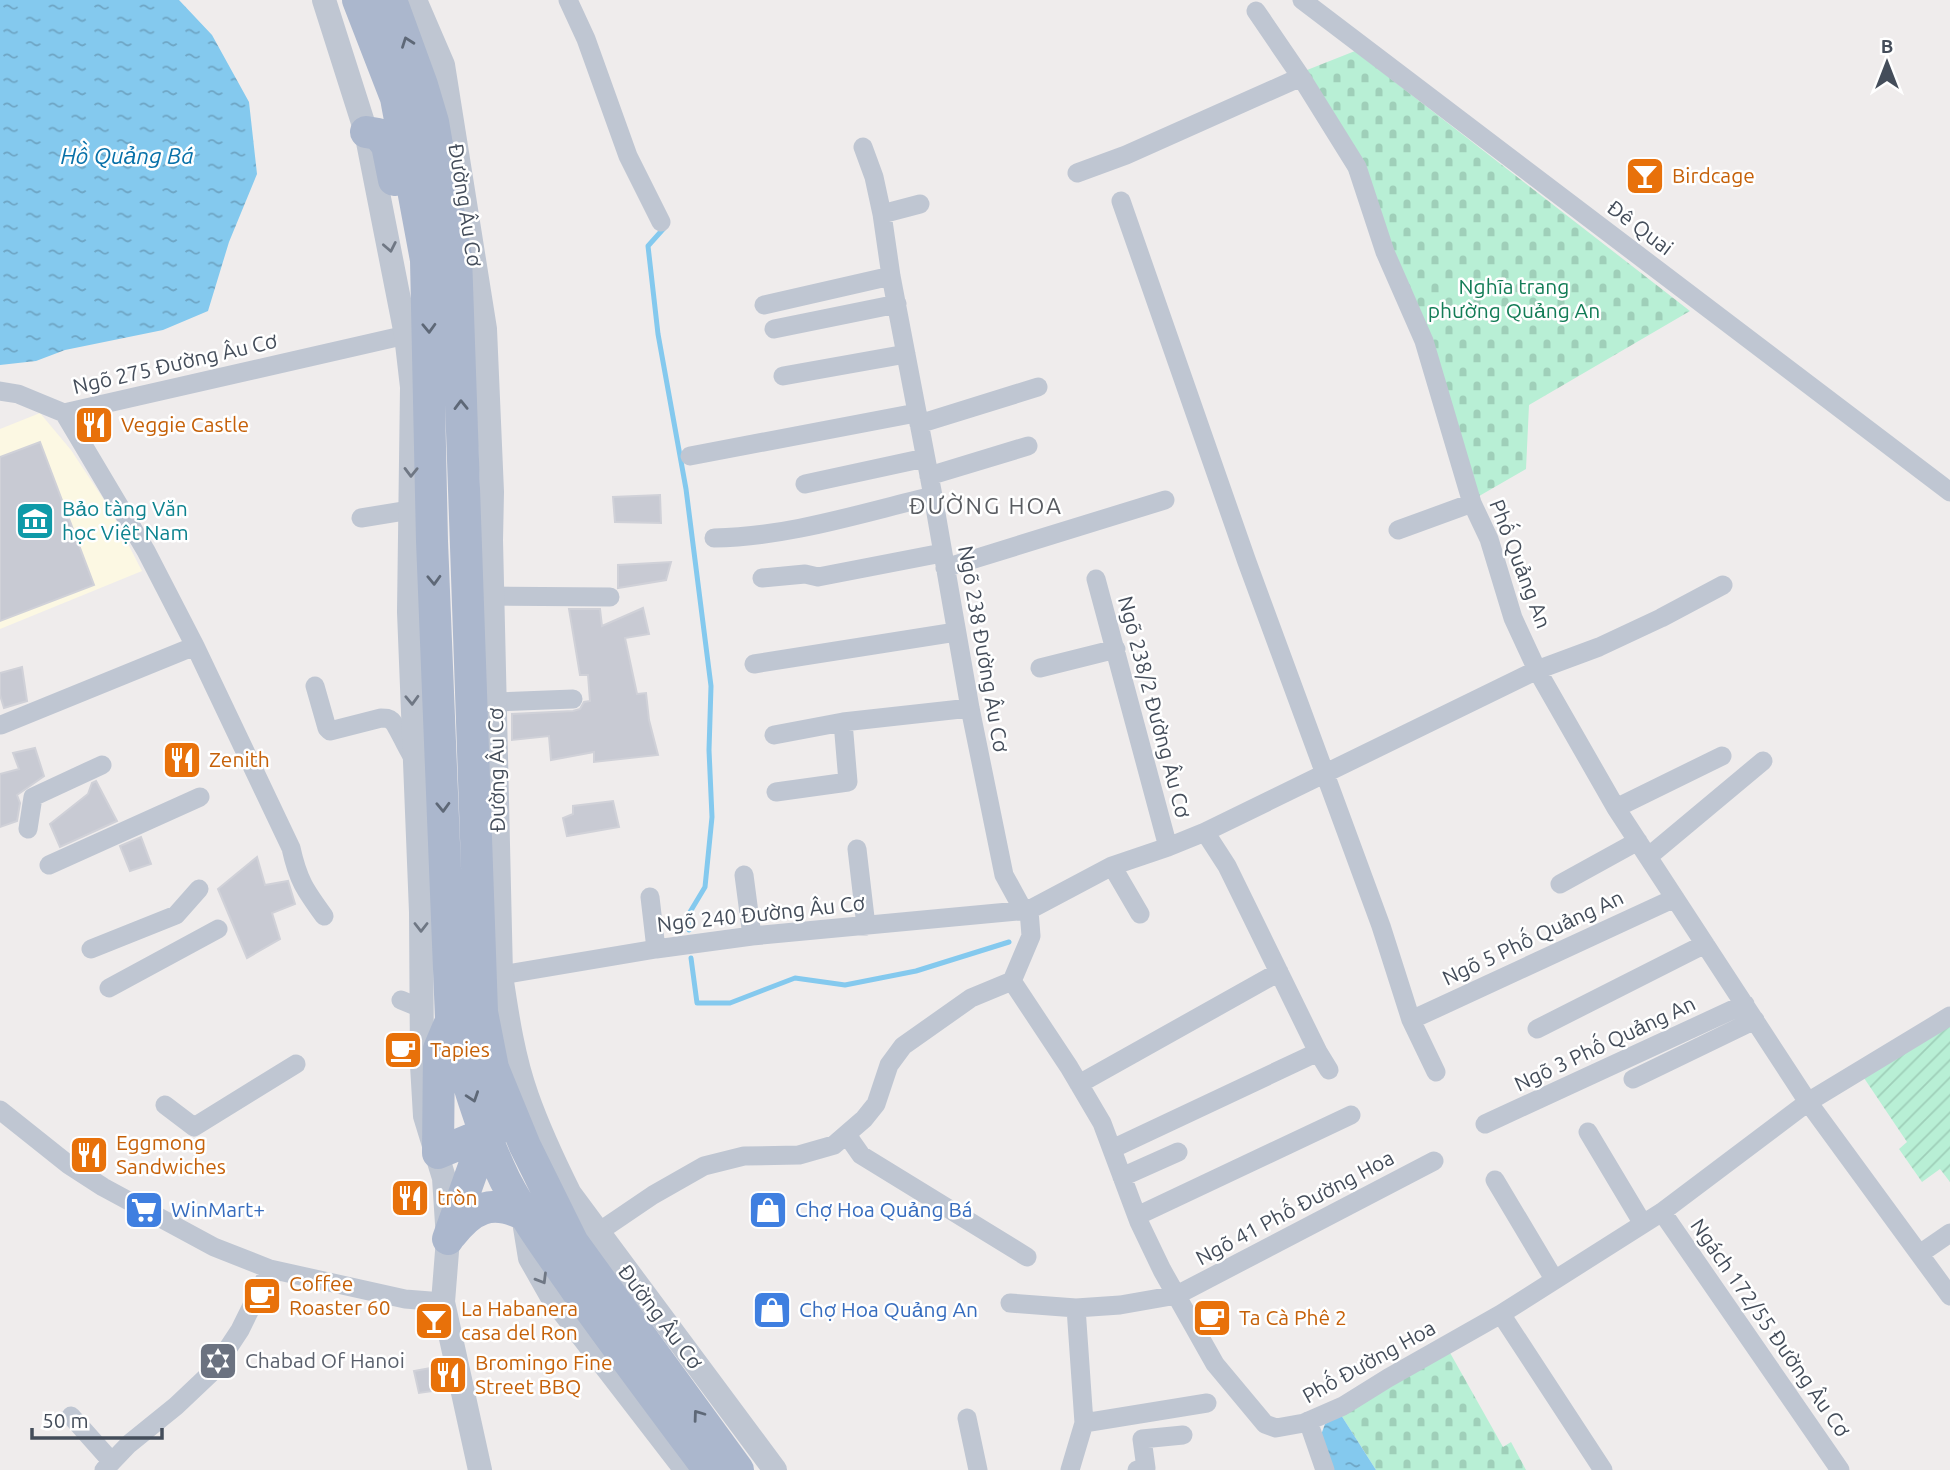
<svg xmlns="http://www.w3.org/2000/svg" width="1950" height="1470" font-family="Ubuntu,sans-serif">
<defs>
<pattern id="cemetery-stones" width="16" height="16" patternUnits="userSpaceOnUse" patternTransform="scale(1.75)"><rect width="16" height="16" fill="#b8efd5"/><path d="M2 7V4a2 2 0 0 1 4 0v3zM10 15v-3a2 2 0 0 1 4 0v3z" fill="#9fcfb9"/></pattern>
<pattern id="garden-furrows" width="10" height="10" patternUnits="userSpaceOnUse" patternTransform="scale(1.75)"><rect width="10" height="10" fill="#b8efd5"/><path d="M-1 1l2-2M0 10L10 0M9 11l2-2" fill="none" stroke="#9fcfb9"/></pattern>
<pattern id="water-ripples" width="26" height="14" patternUnits="userSpaceOnUse" patternTransform="scale(1.75)"><rect width="26" height="14" fill="#84c9ee"/><path d="M2 4q2-2 4 0t4 0M15 11q2-2 4 0t4 0" fill="none" stroke="#6ea5c4"/></pattern>
</defs>
<rect width="100%" height="100%" fill="#efecec"/>
<path fill="#fcf8e3" d="M40 413 71 450 110 509 142 571 0 629V429Z"/>
<path fill="url(#cemetery-stones)" d="M1355 51 1690 311 1529 405 1526 469 1474 499 1413 308 1302 72Z
M1449 1351 1503 1447 1511 1442 1526 1470H1376L1341 1415Z"/>
<path fill="url(#garden-furrows)" d="M1950 1022V1182L1940 1169 1922 1182 1899 1149 1907 1142 1862 1075Z"/>
<path fill="url(#water-ripples)" d="M0 0H179L212 35 249 102 257 174 229 242 208 311 163 330 65 350 36 361 0 365Z
M1341 1415 1376 1470H1333L1321 1435 1325 1424Z"/>
<g fill="none" stroke-linecap="round" stroke-linejoin="round">
<path stroke="#84c9ee" stroke-width="5" d="M665 227 648 246 658 334 686 489 711 686 709 750 712 817 705 887 687 917 689 930
M691 958 697 1003H730L795 978 845 985 916 971 1009 942"/>
</g>
<path fill="#c8cad3" stroke="#d0d1d8" stroke-width="2" d="M40 442 94 585 0 621V457Z
M660 495 661 523 615 522 613 497Z
M671 562 666 580 618 588V565Z
M643 608 649 634 625 638 637 694 646 693 649 720 658 755 594 762V752L551 760 549 736 512 740V714L573 711 580 709 584 702 590 701 588 675H580L569 609H600L602 626Z
M22 667 27 701 4 708 0 695V673Z
M35 748 44 776 17 795 20 803 17 821 0 827V774L19 769 13 753Z
M96 781 117 821 60 847 50 824 88 794 92 783Z
M613 801 619 827 567 836 563 818 573 814V806Z
M141 837 151 864 130 871 120 846Z
M257 857 265 885 288 881 295 904 272 913 280 939 247 958 218 889Z
M442 1366 447 1389 419 1393 414 1371Z"/>
<g fill="none" stroke-linecap="round" stroke-linejoin="round">
<path stroke="#bfc6d2" stroke-width="19" d="M568 0 586 39 628 156 661 222
M1302 0 1950 492
M1256 11 1301 77 1357 167 1385 252 1424 341 1472 503 1489 539 1513 618 1537 670 1616 808 1808 1102 1950 1296
M1077 173 1126 155 1301 77
M1121 201 1247 562 1381 926 1411 1020 1436 1072
M882 214 920 204
M764 305 891 276
M774 329 897 304
M783 376 906 354
M0 391 18 394 64 413
M64 413 146 551 195 646 291 848C298 880 305 890 324 916
M64 413 406 335
M919 424 1038 387
M690 456 916 413
M929 476 1028 446
M805 484 925 458
M361 518 410 510
M1398 530 1472 503
M714 538C788 537 861 513 933 496
M945 568 1165 500
M762 578 805 574 818 577 942 553
M1096 579 1168 847
M492 596 610 597
M754 664 956 632
M1040 668 1116 649
M315 686 327 728 330 731 381 718C386 718 389 718 392 721 396 724 410 754 415 761
M495 702 573 699
M1 725 195 646
M774 735 843 722 970 708
M776 792 848 782 843 722
M1616 808 1722 756
M28 829 33 797 102 765
M857 849 866 926
M1648 857 1763 761
M49 865 200 797
M1112 866 1140 914
M744 875 752 936
M1560 884 1638 841
M650 897 656 949
M91 949 176 915 199 889
M501 975 656 949 752 936 1029 910 1112 866 1168 847 1205 832 1537 670 1599 647 1661 618 1723 585
M1012 981 1069 1067 1102 1123 1139 1222 1162 1270 1215 1364 1265 1424 1276 1428 1304 1423 1343 1406 1388 1378 1501 1314 1662 1212 1808 1102 1950 1016
M109 988 218 929
M401 1000 423 1009
M1411 1020 1675 898
M1537 1029 1705 944
M1318 1052 1329 1070
M1633 1079 1755 1020
M1079 1084 1279 972
M165 1105 194 1127 296 1064
M0 1110 69 1165 103 1187 214 1247 270 1269 405 1299 443 1302
M1485 1124 1745 1004
M1588 1132 1643 1224
M847 1135 861 1155 1027 1257
M1112 1149 1318 1052 1227 866 1205 832
M1122 1177 1178 1152
M1495 1180 1554 1279
M1662 1212 1840 1470
M1137 1216 1351 1115
M586 1238 597 1233 653 1195 704 1166 744 1156 799 1155 834 1145 864 1119 876 1104 889 1065 903 1046 971 998 1012 981 1031 936 1029 910 1021 906 1004 875 970 708 933 496 891 276 882 214 874 177 863 147
M1921 1253 1950 1233
M1010 1303 1076 1308 1120 1305 1177 1295 1434 1161
M1501 1314 1603 1470
M71 1416 112 1462
M967 1418 978 1470
M1308 1421 1325 1470
M1084 1423 1207 1403
M104 1470 129 1444 176 1406 213 1371 240 1330 270 1269
M1070 1470 1084 1423 1076 1308
M1137 1470 1146 1468 1142 1439 1183 1435"/>
<path stroke="#bfc6d2" stroke-width="24" d="M324 0 366 132 406 335 412 387 409 612 421 912 422 1065 425 1116 444 1178 448 1239 443 1302 480 1470
M415 0 443 65 485 329 492 492 491 540 501 975C507 1015 513 1057 527 1096 539 1130 554 1162 570 1194L775 1470
M523 1215 530 1258 551 1295 686 1470"/>
<path stroke="#abb7cd" stroke-width="32" d="M358 0 396 98 426 260 432 541 451 1019C465 1074 480 1129 505 1180 525 1219 552 1255 577 1291 620 1351 665 1411 709 1470
M391 0 422 85 433 122 456 256 482 1012 493 1068 525 1146 573 1243 738 1470
M366 132 378 134 387 145 394 180
M450 1023 439 1049 438 1153 503 1126
M451 1235C472 1208 491 1199 523 1214
M448 1239 485 1135"/>
</g>
<defs><path id="oneway-chevron" d="M-2-3.5L2.5 0L-2 3.5" fill="none" stroke-width="1.6" stroke-linecap="round" stroke-linejoin="round" transform="scale(1.75)"/></defs>
<g stroke="#5e6877">
<use href="#oneway-chevron" transform="translate(407 42) rotate(-110)"/>
<use href="#oneway-chevron" transform="translate(429 328) rotate(88)"/>
<use href="#oneway-chevron" transform="translate(461 405) rotate(-91)"/>
<use href="#oneway-chevron" transform="translate(434 580) rotate(88)"/>
<use href="#oneway-chevron" transform="translate(443 807) rotate(88)"/>
<use href="#oneway-chevron" transform="translate(473 1097) rotate(71)"/>
<use href="#oneway-chevron" transform="translate(698 1415) rotate(-126)"/>
</g>
<g stroke="#6f7784">
<use href="#oneway-chevron" transform="translate(390 247) rotate(79)"/>
<use href="#oneway-chevron" transform="translate(411 472) rotate(91)"/>
<use href="#oneway-chevron" transform="translate(412 700) rotate(88)"/>
<use href="#oneway-chevron" transform="translate(421 927) rotate(90)"/>
<use href="#oneway-chevron" transform="translate(542 1279) rotate(59)"/>
</g>
<defs>
<g id="bar-square" transform="scale(2.0125)"><rect x="-9" y="-9" width="18" height="18" rx="4" fill="#e8710a" stroke="#fff"/><path d="M-6-5H6L.8 .8V4.5H3.5V6h-7V4.5H-.8V.8Z" fill="#fff"/></g>
<g id="restaurant-square" transform="scale(2.0125)"><rect x="-9" y="-9" width="18" height="18" rx="4" fill="#e8710a" stroke="#fff"/><path d="M-5-6h1v4h1v-4h1v4h1v-4h1v5L-1.5 .5V6h-2V.5L-5-1ZM5-6V6H3V1.5H1.5Q1.5-4 5-6Z" fill="#fff"/></g>
<g id="museum-square" transform="scale(2.0125)"><rect x="-9" y="-9" width="18" height="18" rx="4" fill="#0f9aa8" stroke="#fff"/><path d="M0-6L6-3V-2H-6V-3ZM-5-1h2V3h-2ZM-1-1h2V3h-2ZM3-1h2V3H3ZM-6 4H6V6H-6Z" fill="#fff"/></g>
<g id="cafe-square" transform="scale(2.0125)"><rect x="-9" y="-9" width="18" height="18" rx="4" fill="#e8710a" stroke="#fff"/><path d="M-5.5-4.5H6V0H3Q3 3.5 0 3.5H-2.5Q-5.5 3.5-5.5 0ZM3-3.2v2h1.7v-2ZM-6 4.5H4V6H-6Z" fill="#fff"/></g>
<g id="supermarket-square" transform="scale(2.0125)"><rect x="-9" y="-9" width="18" height="18" rx="4" fill="#3f7fe0" stroke="#fff"/><path d="M-6-5.5h2.5l.6 2H6L4.5 2H-2.5L-4.4-4H-6ZM-1.5 3.2a1.3 1.3 0 1 0 .1 0ZM3 3.2a1.3 1.3 0 1 0 .1 0Z" fill="#fff"/></g>
<g id="shop-square" transform="scale(2.0125)"><rect x="-9" y="-9" width="18" height="18" rx="4" fill="#3f7fe0" stroke="#fff"/><path d="M-5-2.5h2.3a2.7 3.5 0 0 1 5.4 0H5L5.5 6h-11ZM-1.5-2.5h3a1.5 2.3 0 0 0-3 0Z" fill="#fff"/></g>
<g id="synagogue-square" transform="scale(2.0125)"><rect x="-9" y="-9" width="18" height="18" rx="4" fill="#6b7280" stroke="#fff"/><path d="M0-6.5L5.6 3.2H-5.6ZM0 6.5L5.6-3.2H-5.6Z" fill="#fff"/></g>
</defs>
<g fill-rule="evenodd">
<use href="#bar-square" x="1645" y="176"/>
<use href="#restaurant-square" x="94" y="425"/>
<use href="#museum-square" x="35" y="521"/>
<use href="#restaurant-square" x="182" y="760"/>
<use href="#cafe-square" x="403" y="1050"/>
<use href="#restaurant-square" x="89" y="1155"/>
<use href="#restaurant-square" x="410" y="1198"/>
<use href="#supermarket-square" x="144" y="1210"/>
<use href="#shop-square" x="768" y="1210"/>
<use href="#cafe-square" x="262" y="1296"/>
<use href="#shop-square" x="772" y="1310"/>
<use href="#cafe-square" x="1212" y="1318"/>
<use href="#bar-square" x="434" y="1321"/>
<use href="#synagogue-square" x="218" y="1361"/>
<use href="#restaurant-square" x="448" y="1375"/>
</g>
<g text-anchor="middle" stroke-width="5" stroke-linejoin="round" paint-order="stroke">
<g font-size="21" fill="#c56008" stroke="#fff" text-anchor="start">
<text x="1672" y="183">Birdcage</text>
<text x="121" y="432">Veggie Castle</text>
<text x="209" y="767">Zenith</text>
<text x="430" y="1057">Tapies</text>
<text x="116" y="1150">Eggmong<tspan x="116" dy="24">Sandwiches</tspan></text>
<text x="437" y="1205">tròn</text>
<text x="289" y="1291">Coffee<tspan x="289" dy="24">Roaster 60</tspan></text>
<text x="461" y="1316">La Habanera<tspan x="461" dy="24">casa del Ron</tspan></text>
<text x="1239" y="1325">Ta Cà Phê 2</text>
<text x="475" y="1370">Bromingo Fine<tspan x="475" dy="24">Street BBQ</tspan></text>
</g>
<g font-size="21" fill="#444d5a" stroke="#fff">
<text transform="translate(465 205) rotate(81)" y="7">Đường Âu Cơ</text>
<text transform="translate(1640 228) rotate(37)" y="7">Đê Quai</text>
<text transform="translate(175 364) rotate(-13)" y="7">Ngõ 275 Đường Âu Cơ</text>
<text transform="translate(1520 564) rotate(69)" y="7">Phố Quảng An</text>
<text transform="translate(983 649) rotate(80)" y="7">Ngõ 238 Đường Âu Cơ</text>
<text transform="translate(1154 707) rotate(75)" y="7">Ngõ 238/2 Đường Âu Cơ</text>
<text transform="translate(497 770) rotate(-91)" y="7">Đường Âu Cơ</text>
<text transform="translate(761 914) rotate(-6)" y="7">Ngõ 240 Đường Âu Cơ</text>
<text transform="translate(1533 938) rotate(-25)" y="7">Ngõ 5 Phố Quảng An</text>
<text transform="translate(1605 1044) rotate(-25)" y="7">Ngõ 3 Phố Quảng An</text>
<text transform="translate(1295 1208) rotate(-28)" y="7">Ngõ 41 Phố Đường Hoa</text>
<text transform="translate(660 1317) rotate(53)" y="7">Đường Âu Cơ</text>
<text transform="translate(1770 1328) rotate(55)" y="7">Ngách 172/55 Đường Âu Cơ</text>
<text transform="translate(1369 1362) rotate(-29)" y="7">Phố Đường Hoa</text>
</g>
<g font-size="21" fill="#147d57" stroke="#fff">
<text x="1514" y="294">Nghĩa trang<tspan x="1514" dy="24">phường Quảng An</tspan></text>
</g>
<g font-size="21" fill="#0d838f" stroke="#fff" text-anchor="start">
<text x="62" y="516">Bảo tàng Văn<tspan x="62" dy="24">học Việt Nam</tspan></text>
</g>
<g font-size="21" fill="#366cbe" stroke="#fff" text-anchor="start">
<text x="171" y="1217">WinMart+</text>
<text x="795" y="1217">Chợ Hoa Quảng Bá</text>
<text x="799" y="1317">Chợ Hoa Quảng An</text>
</g>
<g font-size="21" fill="#5b616d" stroke="#fff" text-anchor="start">
<text x="245" y="1368">Chabad Of Hanoi</text>
</g>
<g font-size="23" font-style="italic" fill="#0871a9" stroke="#fff">
<text x="127" y="164">Hồ Quảng Bá</text>
</g>
<g font-size="23" letter-spacing="2" fill="#595c61" stroke="#fff">
<text x="986" y="514">ĐƯỜNG HOA</text>
</g>
</g>
<g transform="translate(1887 63)" stroke="#ffffff" stroke-width="5" paint-order="stroke">
<path d="M0-5L12 26L0 18L-12 26Z" fill="#444d5a"/>
<text y="-10" font-size="19" font-weight="bold" text-anchor="middle" fill="#444d5a">B</text>
</g>
<path d="M32 1428v10h130v-10" fill="none" stroke="#444d5a" stroke-width="3.5"/>
<text x="42" y="1428" font-size="21" fill="#444d5a" stroke="#ffffff" stroke-width="5" paint-order="stroke">50 m</text>
</svg>
